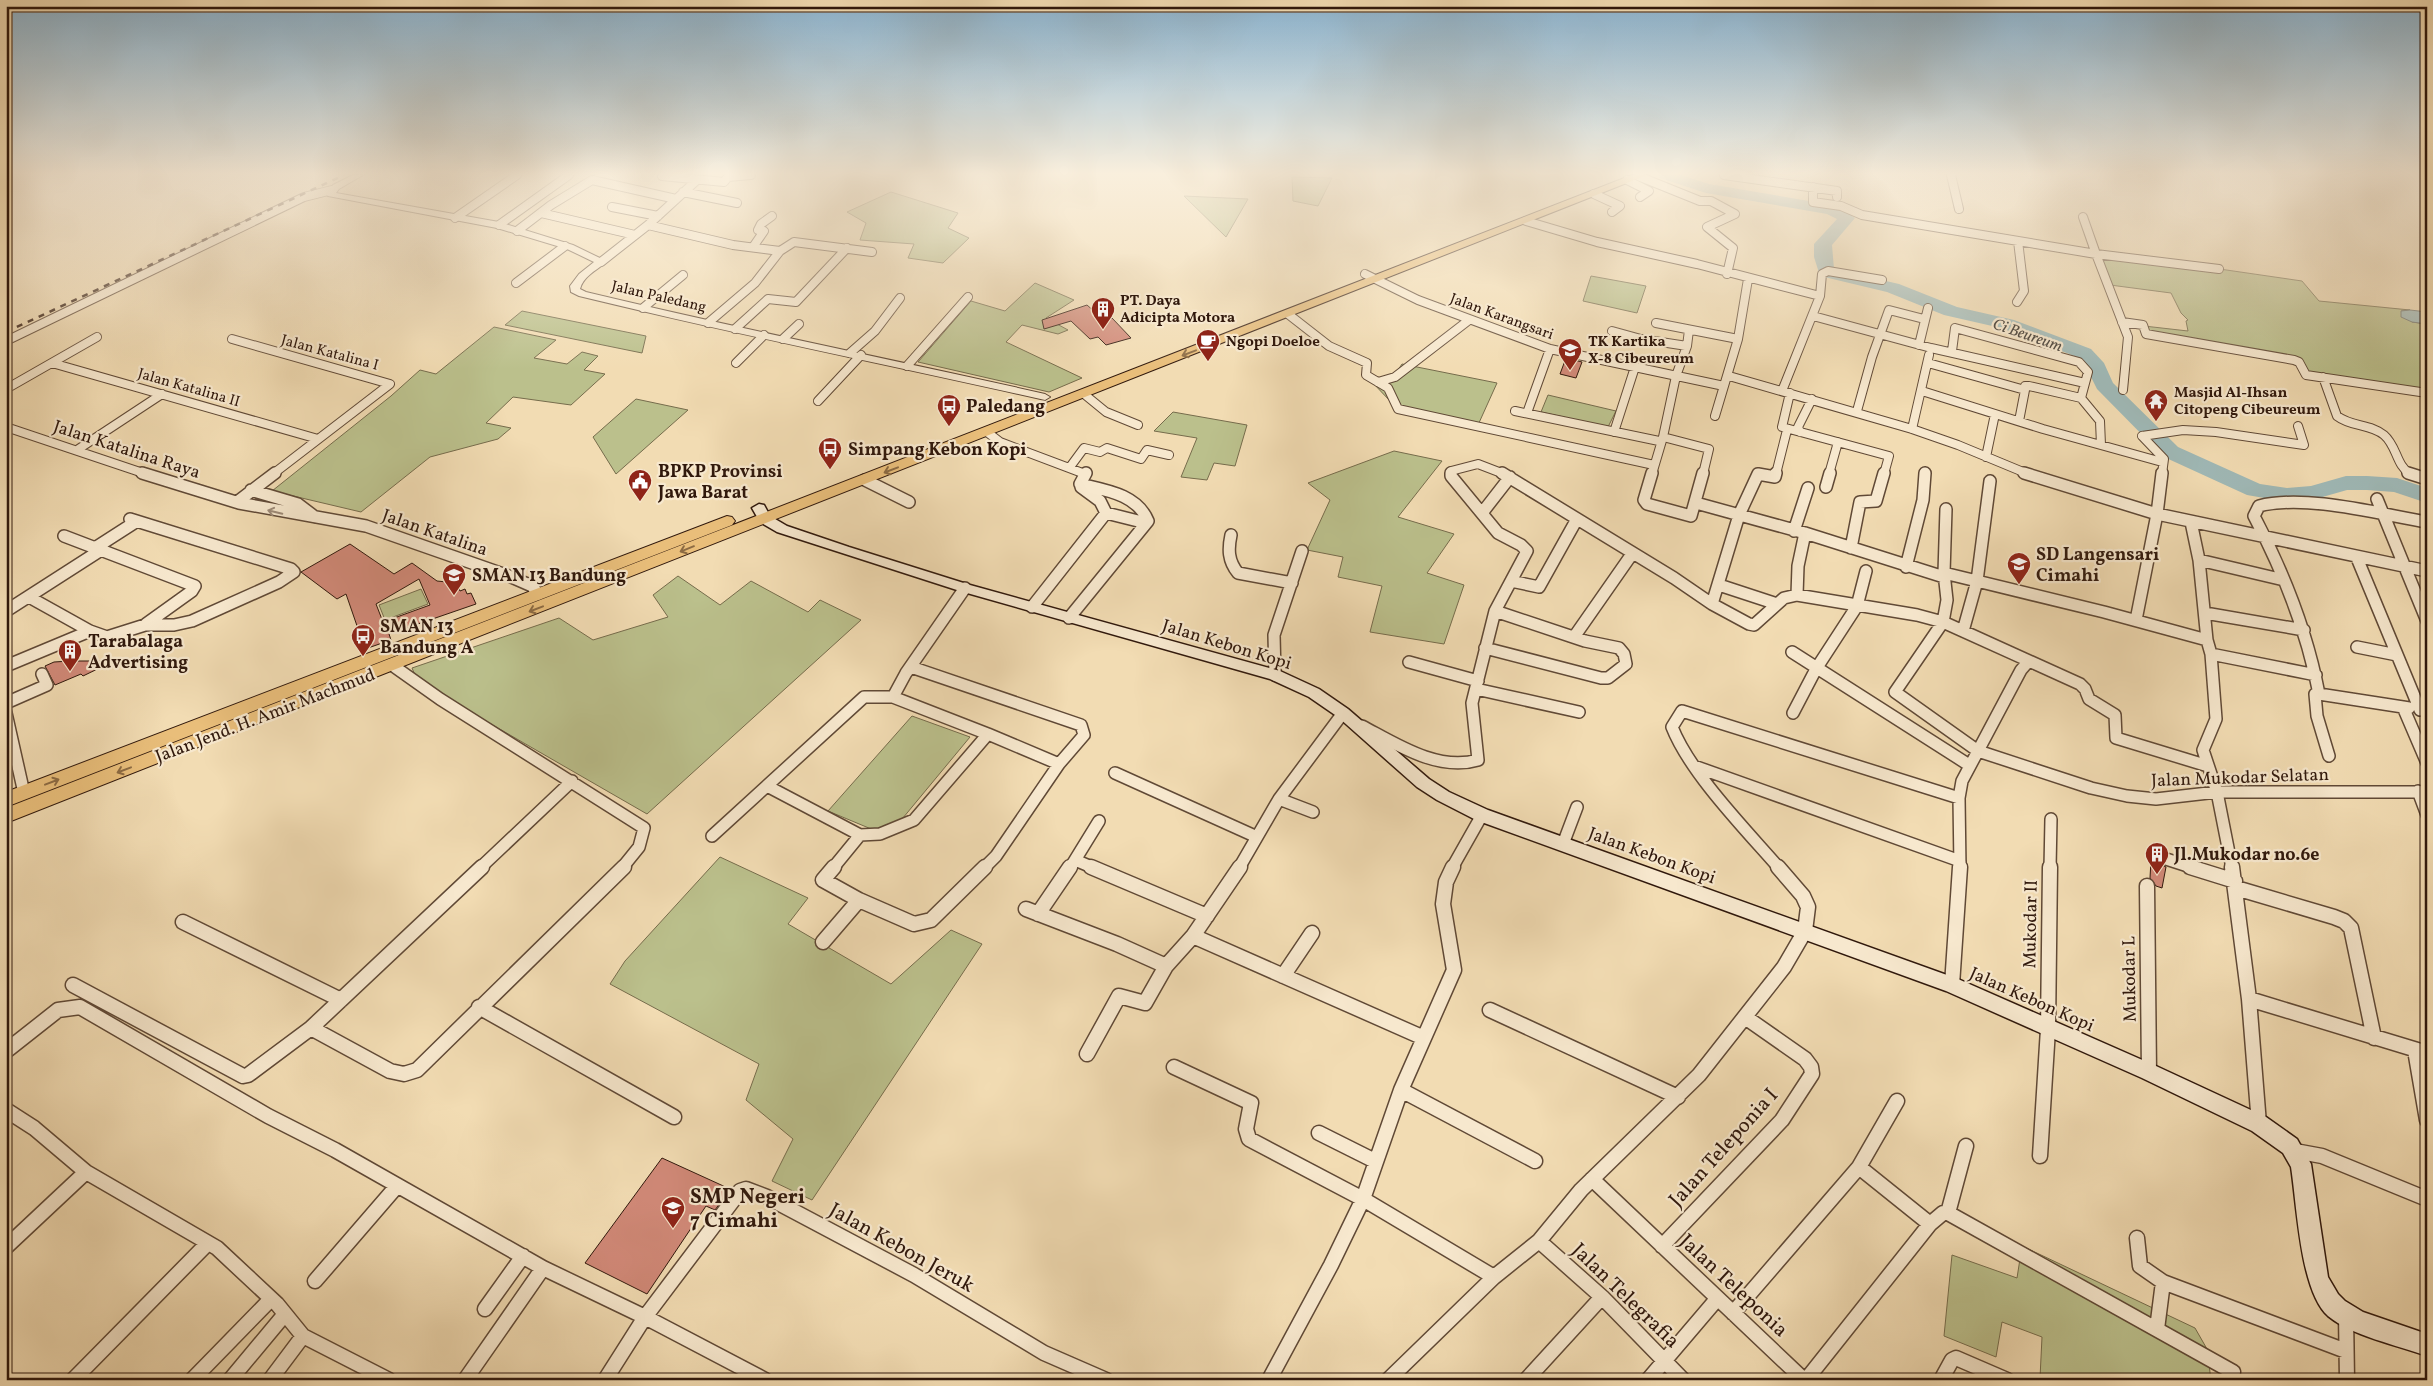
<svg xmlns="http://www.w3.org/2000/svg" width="2433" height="1386" font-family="Vollkorn,serif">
<rect width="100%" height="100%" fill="#f2dcb3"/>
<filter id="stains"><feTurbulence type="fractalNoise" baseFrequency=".004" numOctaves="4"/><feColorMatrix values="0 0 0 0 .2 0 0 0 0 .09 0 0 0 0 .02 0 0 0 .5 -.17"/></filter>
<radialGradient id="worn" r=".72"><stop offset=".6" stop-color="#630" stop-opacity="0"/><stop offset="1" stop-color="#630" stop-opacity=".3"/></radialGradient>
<path fill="#bbc08c" stroke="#766c4c" d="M1292 177 1332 178 1318 206 1293 201Z
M891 192 958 213 948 228 969 238 943 263 908 258 914 244 860 240 866 223 847 212Z
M1184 196 1248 199 1226 237Z
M2101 258 2199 266 2302 281 2319 301 2410 310 2401 311 2412 322 2427 324V390L2308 373 2301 360 2150 333 2144 326 2188 331 2186 321 2188 320 2181 313 2171 293 2110 285Z
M1591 276 1646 286 1637 313 1583 301Z
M1035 283 1074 300 1046 318 1068 330 1058 334 1022 325 1006 342 1082 378 1049 392 918 362 971 301 1005 311Z
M522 311 646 336 642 353 505 325Z
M494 327 556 340 534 358 567 364 582 352 598 356 584 370 605 374 571 405 513 397 486 423 511 428 498 439 430 457 361 512 272 491 391 396 420 370 436 374Z
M1402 364 1497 383 1478 425 1412 410 1391 402 1372 382 1394 376Z
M1548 395 1616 411 1608 427 1541 412Z
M636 399 688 410 616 474 593 437Z
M1173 412 1247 425 1235 466 1214 463 1207 480 1181 477 1197 438 1154 431Z
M1394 451 1442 461 1398 517 1454 534 1427 573 1464 585 1444 644 1370 632 1382 586 1338 577 1343 557 1307 550 1330 500 1308 483Z
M678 576 720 605 751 581 808 612 820 600 861 620 647 814 418 682 412 668 559 618 593 640 668 617 653 595Z
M421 589 428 604 385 620 379 605Z
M912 716 970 737 888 836 828 811Z
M720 857 808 898 788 924 891 984 951 930 982 944 812 1200 772 1181 793 1139 746 1100 759 1064 610 984 625 961Z
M2022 1246 2195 1328 2207 1349 2211 1380H2044L2040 1378 2042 1337 2002 1322 1996 1357 1944 1336 1952 1255 2017 1278Z"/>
<path fill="#9fb9b7" stroke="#737973" d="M2410 310 2427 312V324L2412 322 2401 317V311Z"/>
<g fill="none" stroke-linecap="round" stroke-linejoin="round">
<path fill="#9fb9b7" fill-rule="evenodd" d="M1658 175H1681L1709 184 1838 206 1855 218 1832 245 1834 269 1899 284 1957 307 2014 320 2091 349 2104 363 2113 383 2178 447 2260 484 2287 488 2311 486 2346 476H2367L2397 478 2427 488V503L2394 492 2367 490H2347L2312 500 2287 502 2247 495 2164 457 2097 389 2085 365 2077 357 2001 328 1944 315 1887 292 1820 276 1814 257V244L1837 219 1827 214 1706 193 1660 178Z"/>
</g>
<path fill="#d18978" stroke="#30180c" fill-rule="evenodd" d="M1087 305 1104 320 1112 318 1131 338 1106 345 1098 337 1090 339 1071 321 1044 329 1042 320Z
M1566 358 1582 362 1576 378 1560 374Z
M350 544 394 574 412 563 437 581 456 583 460 591 465 589 467 594 471 593 476 604 389 634 391 640 365 649 346 594 337 599 301 572ZM419 579 430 605 383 622 376 604Z
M70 661H114L83 676 81 674 55 685 45 666 54 662Z
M2151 860 2166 867 2162 888 2156 886 2150 878Z
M662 1158 730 1189 715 1210 706 1206 647 1294 585 1263Z"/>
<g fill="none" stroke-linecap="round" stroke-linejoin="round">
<g stroke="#604936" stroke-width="10">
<path id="minor-far2" d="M1724 175 1837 191V197
M1951 175 1959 209
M662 176 724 182 728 177 751 175
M1638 176 1700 201H1711L1735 214 1707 227 1733 248 1727 274
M1627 180 1649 191 1640 197
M1813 187V202L1841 206 1862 215 2096 254 2128 337 2123 390
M683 192 737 203
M1594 194 1620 206 1612 212
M612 207 658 216
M541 213 635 235
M2083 217 2096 254 2219 269
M455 218 517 175
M1526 221 1597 242 1697 264 1820 296
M499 225 569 175
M648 225 733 245 780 251 794 242 872 252
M517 231 551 205 592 180 676 199
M753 247 764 231 758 230 761 224 772 216
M601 262 648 225 697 180
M1365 274 1418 300 1550 349 1724 386
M516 283 565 246
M2017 302 2024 291 2018 241
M643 308 683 275
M1288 314 1329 346 1367 363 1366 375 1388 388 1398 409 1654 465
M1813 316 1931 348 2085 383
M2122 322 2143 325 2146 334 2294 360 2299 362 2306 375 2427 393
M708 323 755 283 780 251
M1656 323 1738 339 1715 416
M735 329 768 299 796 302 847 248
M1612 331 1641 339 1687 346
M232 339 390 384 273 474
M783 339 799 324
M1738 339 1748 279
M6 341 304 197 332 190
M1919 345 1928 308
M1952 351 1955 328 2079 362 2088 372 2081 398
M850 353 875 331 900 298
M52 363 318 439
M736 363 764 335
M1928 363 2025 390 2019 421
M907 366 968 297
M1729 376 1912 429 1958 445 2028 474
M2323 377 2337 416C2351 427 2371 424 2384 435 2397 446 2396 465 2410 474
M1378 382 1395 377 1469 320
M6 389 97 337
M2025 390V386H2029L2081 398 2100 421 2101 445
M1782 391 1820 296 1822 274 1828 271 1882 280
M1922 391 2043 429 2162 462
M1790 393 1782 427 1889 456 1884 474
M1084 394 1106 412 1138 425
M818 401 861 355
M1515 411 1659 441
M1857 411 1872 357 1889 310 1924 319
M1527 413 1550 349
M6 427 146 474
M1912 429 1929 355
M987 432 1000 442 1085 474
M1614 432 1635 367
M1800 432 1798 427 1812 399
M2142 436 2183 430 2216 432 2304 445 2298 426
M2142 436 2164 459 2162 474
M1663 437 1709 449 1703 474
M1663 437 1676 376 1687 346 1689 330
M77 450 162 394
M1986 457 1995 414
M1070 467 1084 448 1100 452 1107 448 1141 459 1147 450 1169 455
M1451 474V471L1478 464 1504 474
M1652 474 1663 437
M1776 474 1787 430
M1829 474 1838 442"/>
</g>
<g stroke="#604936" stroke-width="14">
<path id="minor-far1" d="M142 473 239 503 366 526 509 576 532 586 538 594
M1502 473 1674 578 1712 604 1749 624 1754 625 1784 598 1797 595 1917 615 1943 622 2080 684 2085 689 2089 699 2115 715 2116 738 2208 766
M1652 473 1644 500 1647 504 1691 516 1703 473
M2024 473 2157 514 2427 571
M2408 473 2427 479
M865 480 909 502
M1081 487 1100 501 1106 513
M1826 487 1830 473
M251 490 298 504 315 517
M2377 499 2427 621
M237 502 275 473
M1696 503 1805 533 1944 577
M1482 513 1510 477
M2191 522 2199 560 2207 640 2211 654 2216 719 2203 750 2217 792 2232 868
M1794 531 1808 488
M1231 535C1228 549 1228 561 1238 573L1292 583
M64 536 195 586 192 591 146 624
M95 548 137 521
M1851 548 1860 502 1876 501 1884 473
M2357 558 2420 710
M2199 560 2284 580
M1906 567 1923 500 1925 473
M1944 573 1946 509
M1511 581 1539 587 1577 519
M1719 585 1777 604
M1797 595 1798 566 1805 533
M29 597 90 631 107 637 145 625H174L192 621 279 582 294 572 291 569 130 519
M1712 604 1739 515 1758 474 1775 477 1776 473
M1032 607 1106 513 1146 523
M6 611 101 550
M2205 613 2304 630
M1069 618 1148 521C1137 494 1105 490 1080 484L1086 473
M2136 620 2157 514 2162 473
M1963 631 1977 581 1990 481
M1574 637 1632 554
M2207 640 2104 612 1944 573 1947 600 1943 622 1895 692 1978 751 2091 788 2127 796 2156 799 2217 792H2427
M2357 647 2397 655
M1485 648 1601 678H1608L1626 664 1624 654 1619 648 1585 641 1495 611
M1792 652 1969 765
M2211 654 2316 675
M1409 662 1478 681
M392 665 440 699 644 828 639 847 622 868
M6 666 90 631
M911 667 1081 725 1084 735 1059 764
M1275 675 1274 635 1302 551
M1476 689 1579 712
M2319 694 2403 707
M893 697 906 673 965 588
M6 703 47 685 42 674
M2409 708 2403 707 2427 763
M6 713 24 793
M1793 713 1816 669 1857 606 1866 571
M1362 726C1396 744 1438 772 1478 760L1472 703 1495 611 1527 551 1521 545 1498 533 1451 476V473
M2329 756 2317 716 2315 694H2319C2307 631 2284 573 2254 516L2259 506C2306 494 2379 514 2427 522
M1694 766 1960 861
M1115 773 1257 837
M2418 791 2427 815
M1279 799 1313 812
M712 836 864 697H893L988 734 914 820 880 834 860 835 767 786
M1563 844 1577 807
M2163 858 2194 868
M1075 860 1099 821
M480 868 572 781
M833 868 860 835
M984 868 996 856 1059 764 988 734
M1070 868 1075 860 1094 868
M1239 868 1279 799 1343 713
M1452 868 1482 815
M1779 868C1746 830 1690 773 1672 727L1682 711 1959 798
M1960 868 1959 798 1962 781 2021 670 2028 662
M2050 868 2051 819"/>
</g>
<g stroke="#604936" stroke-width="17">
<path id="minor" d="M834 867 823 880 859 900 914 924 931 920 985 867
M1091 867 1207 916
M2190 867 2235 881
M2232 867 2249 999 2259 1124
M2147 886 2149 1072
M2236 888 2334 917 2344 921 2351 928 2374 1038
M1026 909 1117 944 1166 966
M1038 914 1070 867
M183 922 341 1000
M1193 936 1424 1038
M823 942 859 900
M1283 976 1312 933
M73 985 243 1076 248 1075 311 1028 482 867
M1952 985 1960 867
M2249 999 2427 1053
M479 1007 674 1117
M1490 1010 1678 1097
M311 1028 390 1071 404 1074 417 1070 624 867
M2415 1050 2427 1120
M6 1051 58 1010 80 1007 268 1116 335 1150 543 1268 645 1317 765 1380
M1087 1054 1119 996 1145 1003 1166 966 1193 936 1240 867
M1174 1067 1251 1103 1246 1129 1249 1139 1363 1199 1494 1277
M1401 1090 1535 1161
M6 1110 34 1128 86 1172 217 1248 277 1304 303 1336 389 1380
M1319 1133 1375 1161
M2295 1151 2322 1156 2427 1199
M2040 1156 2048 1029 2050 867
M1859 1167 1930 1224
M1592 1179 1804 1380
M1948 1213 1966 1146
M2137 1238 2140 1266 2163 1282 2346 1351
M1539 1241 1602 1297 1683 1380
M1662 1246 1782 1120 1812 1074 1811 1067 1805 1059 1745 1017
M6 1247 86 1172
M315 1281 397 1186
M485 1309 523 1256
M1733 1313 1859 1167 1897 1101
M2346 1315 2347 1380
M2157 1329 2163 1282
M73 1380 207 1244
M192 1380 271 1299
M230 1380 285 1314
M270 1380 303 1336
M465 1380 543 1268
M605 1380 645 1317 740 1191 746 1189 767 1197 914 1275 1044 1353 1106 1380
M1269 1380 1331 1265 1363 1199 1401 1090 1454 970 1443 904 1446 882 1453 867
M1388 1380 1494 1277 1539 1241 1581 1190 1699 1075 1784 967 1805 931 1808 907 1803 896 1778 867
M1526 1380 1602 1297
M1648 1380 1717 1299
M1806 1380 1930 1224 1943 1213H1948L2233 1372
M1941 1380 1952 1360 1956 1358 2007 1380"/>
</g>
<g stroke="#604936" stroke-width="2">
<path id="tertiary" d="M353 175H363L339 189 336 193 499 222 573 245 604 260V264C595 271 583 277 580 289L586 292C739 329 892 359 1045 394L1050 397 1045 400C890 365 734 334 579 296L571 292 570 286 579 274 594 262 567 249 497 228 328 196 326 194 333 185Z"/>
</g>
<g stroke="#30180c" stroke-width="3">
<path id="secondary" d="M759 504 764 505 770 516 787 526 849 547 970 585 1280 671 1319 689 1348 709 1429 779 1449 792 1488 810 1958 979 2156 1066 2266 1117 2297 1139 2311 1164 2328 1277 2338 1294 2345 1301 2363 1312 2427 1334V1356C2397 1345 2352 1336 2328 1316 2300 1291 2297 1204 2291 1167L2283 1153 2252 1131 2142 1078 1946 991 1476 820 1437 800 1417 787 1338 717 1309 697 1270 679 960 591 777 532 760 522 752 508Z"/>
</g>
<g stroke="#30180c" stroke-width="2">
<path id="trunk" d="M1632 175H1647L6 823V808Z
M727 516 732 517 735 521 732 525 6 807V792Z"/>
</g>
<use href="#minor-far2" stroke="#f7e8ce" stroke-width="8"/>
<use href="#minor-far1" stroke="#f7e8ce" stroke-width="11"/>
<use href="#minor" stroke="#f7e8ce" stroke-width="14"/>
<use href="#tertiary" fill="#f7e8ce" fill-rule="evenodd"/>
<use href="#secondary" fill="#f7e8ce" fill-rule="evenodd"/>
<use href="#trunk" fill="#e9be7a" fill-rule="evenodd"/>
<path stroke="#30180c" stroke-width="2.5" stroke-dasharray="6 6" stroke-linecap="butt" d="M6 332 344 175"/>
</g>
<defs><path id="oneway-shaft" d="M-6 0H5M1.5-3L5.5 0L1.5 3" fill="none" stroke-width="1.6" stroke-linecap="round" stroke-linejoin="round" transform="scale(1.25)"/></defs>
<g stroke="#8c6b43">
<use href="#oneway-shaft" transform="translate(1189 353) rotate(159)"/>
<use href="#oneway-shaft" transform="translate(891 470) rotate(159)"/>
<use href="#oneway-shaft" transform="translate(687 549) rotate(158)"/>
<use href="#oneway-shaft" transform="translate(536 609) rotate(159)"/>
<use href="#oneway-shaft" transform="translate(124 770) rotate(159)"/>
<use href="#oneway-shaft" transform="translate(52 782) rotate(-21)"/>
</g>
<use stroke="#9d8a77" href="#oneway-shaft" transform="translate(275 512) rotate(-166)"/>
<linearGradient id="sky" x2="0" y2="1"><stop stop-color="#8bb6d4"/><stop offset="0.47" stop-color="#f9efdd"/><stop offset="1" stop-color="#f9efdd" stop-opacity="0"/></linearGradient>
<rect width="2433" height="369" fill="url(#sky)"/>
<defs>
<g id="building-pin" transform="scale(1.25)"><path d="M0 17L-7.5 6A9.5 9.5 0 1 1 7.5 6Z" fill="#8f2418" stroke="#f7e8ce"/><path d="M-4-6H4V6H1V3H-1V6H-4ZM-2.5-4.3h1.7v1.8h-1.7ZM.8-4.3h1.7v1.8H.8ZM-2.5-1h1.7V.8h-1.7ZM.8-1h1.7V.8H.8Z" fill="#fff"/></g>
<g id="cafe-pin" transform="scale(1.25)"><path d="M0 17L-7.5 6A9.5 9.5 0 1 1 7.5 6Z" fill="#8f2418" stroke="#f7e8ce"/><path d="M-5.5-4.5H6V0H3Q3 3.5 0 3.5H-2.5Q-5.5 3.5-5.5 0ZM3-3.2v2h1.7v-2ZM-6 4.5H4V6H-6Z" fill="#fff"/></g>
<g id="school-pin" transform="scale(1.25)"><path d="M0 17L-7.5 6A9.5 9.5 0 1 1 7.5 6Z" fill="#8f2418" stroke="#f7e8ce"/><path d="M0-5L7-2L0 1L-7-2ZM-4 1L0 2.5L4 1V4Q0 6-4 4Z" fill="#fff"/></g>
<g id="temple-pin" transform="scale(1.25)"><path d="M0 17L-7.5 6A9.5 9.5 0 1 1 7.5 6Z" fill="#8f2418" stroke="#f7e8ce"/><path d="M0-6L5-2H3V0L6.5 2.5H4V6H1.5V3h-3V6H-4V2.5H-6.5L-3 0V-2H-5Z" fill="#fff"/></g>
<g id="bus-pin" transform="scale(1.25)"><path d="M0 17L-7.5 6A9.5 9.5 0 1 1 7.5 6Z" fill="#8f2418" stroke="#f7e8ce"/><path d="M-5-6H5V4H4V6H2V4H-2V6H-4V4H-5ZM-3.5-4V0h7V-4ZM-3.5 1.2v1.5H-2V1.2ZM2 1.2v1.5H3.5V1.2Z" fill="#fff"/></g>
<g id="civic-pin" transform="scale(1.25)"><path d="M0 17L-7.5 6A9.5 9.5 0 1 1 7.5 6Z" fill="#8f2418" stroke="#f7e8ce"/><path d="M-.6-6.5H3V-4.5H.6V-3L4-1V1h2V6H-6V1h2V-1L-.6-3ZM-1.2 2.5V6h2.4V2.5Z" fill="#fff"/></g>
</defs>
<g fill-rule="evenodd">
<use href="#building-pin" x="1103" y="309"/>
<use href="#cafe-pin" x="1208" y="341"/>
<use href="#school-pin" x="1570" y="350"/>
<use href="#temple-pin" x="2156" y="401"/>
<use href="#bus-pin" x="949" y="406"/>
<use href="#bus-pin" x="830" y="449"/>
<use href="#civic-pin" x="640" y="481"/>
<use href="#school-pin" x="2019" y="564"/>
<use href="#school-pin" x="454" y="575"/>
<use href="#bus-pin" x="363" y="636"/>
<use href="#building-pin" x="70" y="651"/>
<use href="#building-pin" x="2157" y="854"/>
<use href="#school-pin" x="673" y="1208"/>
</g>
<g text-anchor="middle" stroke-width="4.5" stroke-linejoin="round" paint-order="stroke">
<g font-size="15" fill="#30180c" stroke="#f7e8ce">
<text transform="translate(659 296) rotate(13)" y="5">Jalan Paledang</text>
<text transform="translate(1502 316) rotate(20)" y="5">Jalan Karangsari</text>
<text transform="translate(330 352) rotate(15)" y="5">Jalan Katalina I</text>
<text transform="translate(189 387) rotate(16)" y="5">Jalan Katalina II</text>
</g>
<g font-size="15" font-weight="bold" fill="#30180c" stroke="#f7e8ce" text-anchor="start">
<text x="1120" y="305">PT. Daya<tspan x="1120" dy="17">Adicipta Motora</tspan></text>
<text x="1226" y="346">Ngopi Doeloe</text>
<text x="1588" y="346">TK Kartika<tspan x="1588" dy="17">X-8 Cibeureum</tspan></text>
<text x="2174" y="397">Masjid Al-Ihsan<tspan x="2174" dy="17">Citopeng Cibeureum</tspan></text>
</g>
<g font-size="16" font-style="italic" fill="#575048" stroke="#f7e8ce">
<text transform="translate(2028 334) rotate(19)" y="6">Ci Beureum</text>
</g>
<g font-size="18" font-weight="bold" fill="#30180c" stroke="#f7e8ce" text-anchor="start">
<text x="966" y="412">Paledang</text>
<text x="848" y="455">Simpang Kebon Kopi</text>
<text x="658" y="477">BPKP Provinsi<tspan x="658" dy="21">Jawa Barat</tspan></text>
<text x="2036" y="560">SD Langensari<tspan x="2036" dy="21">Cimahi</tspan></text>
<text x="472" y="581">SMAN 13 Bandung</text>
<text x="380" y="632">SMAN 13<tspan x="380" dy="21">Bandung A</tspan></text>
<text x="88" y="647">Tarabalaga<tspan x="88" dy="21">Advertising</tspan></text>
<text x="2174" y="860">Jl.Mukodar no.6e</text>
</g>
<g font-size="18" fill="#30180c" stroke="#f7e8ce">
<text transform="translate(127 449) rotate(18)" y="6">Jalan Katalina Raya</text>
<text transform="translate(435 532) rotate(19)" y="6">Jalan Katalina</text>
<text transform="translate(1227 644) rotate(17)" y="6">Jalan Kebon Kopi</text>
<text transform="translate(265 715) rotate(-21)" y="6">Jalan Jend. H. Amir Machmud</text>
<text transform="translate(2240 777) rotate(-2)" y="6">Jalan Mukodar Selatan</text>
<text transform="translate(1652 855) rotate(20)" y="6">Jalan Kebon Kopi</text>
<text transform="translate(2030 924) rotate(-89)" y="6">Mukodar II</text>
<text transform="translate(2129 979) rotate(-91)" y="6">Mukodar L</text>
<text transform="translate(2032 999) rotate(24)" y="6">Jalan Kebon Kopi</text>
</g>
<g font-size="21" fill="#30180c" stroke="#f7e8ce">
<text transform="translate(1723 1147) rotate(-48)" y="7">Jalan Teleponia I</text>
<text transform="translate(902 1247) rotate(29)" y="7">Jalan Kebon Jeruk</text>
<text transform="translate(1734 1285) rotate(43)" y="7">Jalan Teleponia</text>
<text transform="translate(1626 1295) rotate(44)" y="7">Jalan Telegrafia</text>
</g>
<g font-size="21" font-weight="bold" fill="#30180c" stroke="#f7e8ce" text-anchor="start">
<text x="690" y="1203">SMP Negeri<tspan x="690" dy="24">7 Cimahi</tspan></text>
</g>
</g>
<rect width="2433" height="1386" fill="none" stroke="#f2dcb3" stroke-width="25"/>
<rect x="8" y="8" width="2418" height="1371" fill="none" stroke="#30180c" stroke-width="2.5"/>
<rect x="12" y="12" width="2408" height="1361" fill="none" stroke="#30180c"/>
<rect width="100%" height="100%" filter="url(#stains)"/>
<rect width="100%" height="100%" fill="url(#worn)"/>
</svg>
